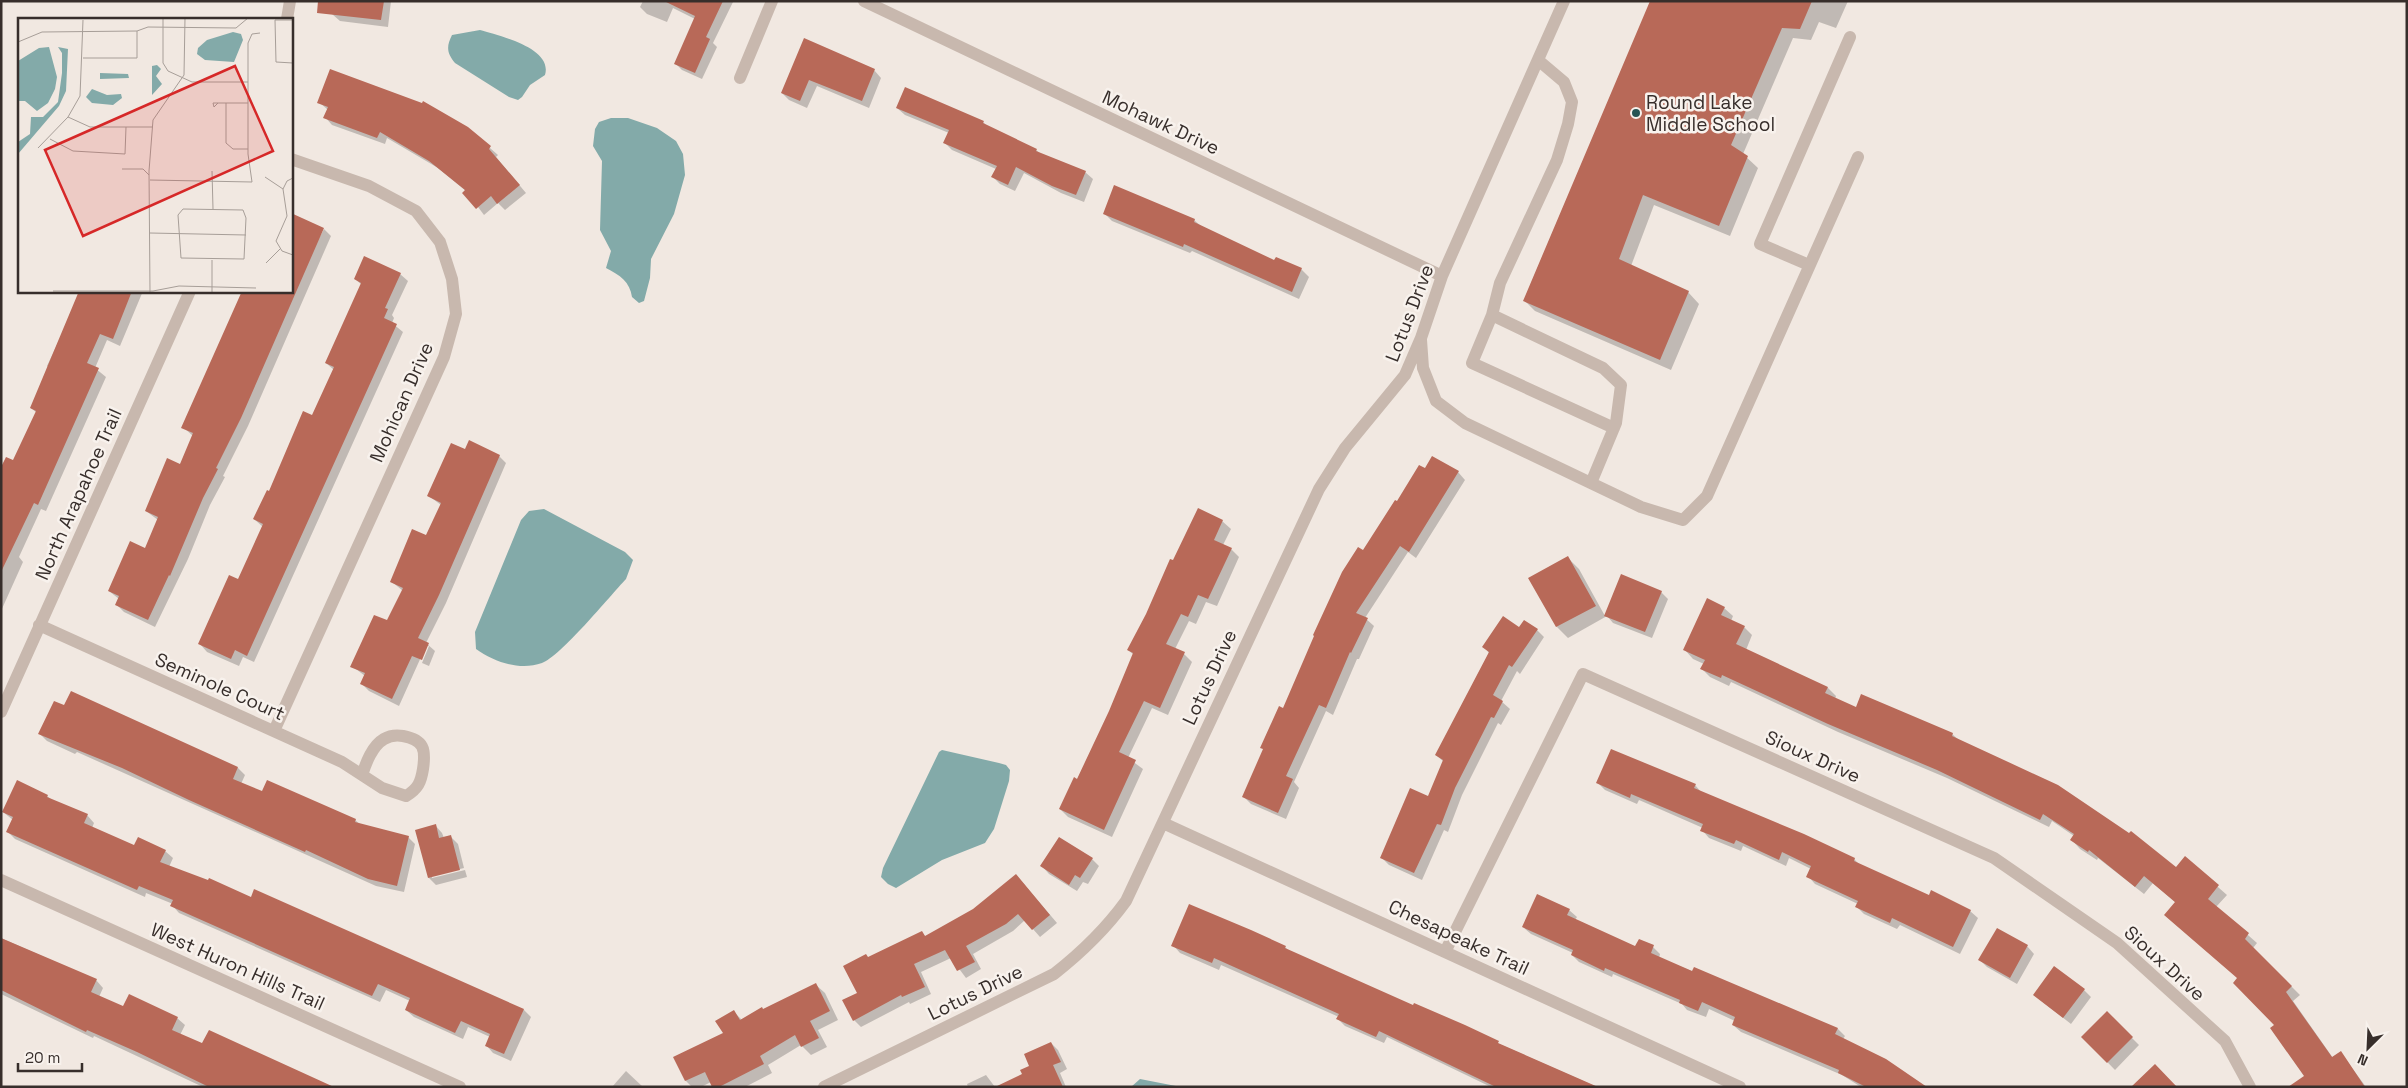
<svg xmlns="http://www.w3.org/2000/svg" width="2408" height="1088" font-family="'Space Grotesk',sans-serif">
<rect width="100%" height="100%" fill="#f1e8e1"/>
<path fill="#83aaa9" d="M480 30C500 36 553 48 545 75L530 85 522 97 518 100 509 97 455 63C447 53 446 47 452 35Z
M611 118H628L657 128 676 141 683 154 685 175 674 214 651 259 650 278 644 301 639 303 632 297C630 282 620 275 606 268L611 251 600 230 602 161 593 146 595 129 599 122Z
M544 509 625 552 633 560 626 579C610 596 560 657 542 663 520 671 494 662 476 649L475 632 521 520 529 511Z
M942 750 999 763 1006 765 1010 770 1009 781 994 829 985 843 942 860 896 888 888 884 881 877 883 868 939 752Z
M1140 1079 1181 1087H1131Z"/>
<path fill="#0003" d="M334 1H391L388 27 340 21 332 14Z
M643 1 733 2 713 43 717 47 702 79 682 70 675 63 695 19 673 8 667 22 647 14 640 7Z
M1651 1H1848L1836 28 1819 22 1811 40 1793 38 1743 154 1758 168 1730 236 1654 205 1631 266 1688 292 1699 304 1671 370 1535 311 1524 300Z
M805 40 874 70 881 78 869 108 817 86 807 108 789 100 782 93Z
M319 102 467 128 498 155 496 157 526 193 505 210 498 203 484 215 466 191 438 168 387 138 385 144 332 125 325 117 328 110Z
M897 108 983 122 988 127 1036 150 1041 154 1085 172 1093 179 1084 202 1061 193 1024 173 1015 191 1000 184 993 177 996 169 952 150 945 143 949 133 905 115Z
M1105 214 1194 220 1201 226 1275 262 1301 269 1309 277 1299 299 1192 251 1190 253 1112 221Z
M324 229 331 236 248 426 223 476 225 477 210 505 188 559 155 627 124 612 117 605 119 599 109 591 146 550 158 520 146 511 180 465 193 436 183 427 291 291Z
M400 274 408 281 392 315 394 318 392 323 403 332 254 662 243 657 239 666 207 652 200 644 239 581 263 527 254 519 313 417 334 370 326 363 362 285 355 279Z
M82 291H143L120 346 107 340 95 368 106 377 46 511 41 509 19 557 23 562 1 611V470L14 462 37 413 31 408 49 368 47 366Z
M466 450 499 456 506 463 446 603 426 643 435 651 429 666 422 663 429 646H426L399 706 369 691 362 684 365 676 352 666 388 622 403 591 391 581 426 536 441 505 429 496Z
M1425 470 1458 472 1465 480 1416 558 1408 552 1365 618 1374 626 1359 659H1357L1333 715 1326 711 1294 782 1299 788 1286 819 1251 804 1244 797 1363 552 1398 503Z
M1222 521 1231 529 1223 545 1231 549 1239 557 1217 606 1206 602 1196 624 1189 621 1175 649 1184 654 1192 662 1168 715 1152 708 1128 758 1143 769 1112 837 1068 817 1060 809 1077 780 1110 712 1134 655 1128 650 1174 562Z
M1568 558 1579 569 1605 616 1661 592 1668 599 1652 638 1613 623 1607 616 1568 638 1557 627 1530 579Z
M1724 608 1733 616 1731 621 1744 627 1752 635 1746 650 1828 688 1836 696 1835 699 1856 708 1952 734 1959 740 2176 868 2185 858 2227 895 2216 907 2257 943 2253 948 2300 995 2293 1001 2333 1058 2341 1053 2366 1087H2310L2306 1076 2276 1025 2176 903 2153 883 2144 894 2098 858 2097 860 2080 849 2072 840 2074 836 2052 821 2049 827 1947 778 1838 732 1731 682 1729 686 1710 677 1702 669 1704 664 1693 659 1685 650Z
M1520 628 1537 630 1544 637 1520 674 1517 671 1501 701 1510 709 1501 725 1498 723 1462 795 1448 832 1444 830 1422 880 1389 865 1382 858 1429 797 1444 762 1436 755 1489 653 1484 647Z
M40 734 238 768 245 775 241 784 263 793 355 820 361 825 408 837 415 844 404 892 376 886 77 752 75 754 47 741Z
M1598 783 1695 785 1702 793 1854 859 1860 865 1930 897 1970 911 1978 918 1960 954 1900 925 1897 929 1864 914 1857 907 1858 904 1815 884 1808 876 1811 869 1789 858 1786 866 1743 846 1741 851 1709 838 1702 830 1703 828 1639 800 1637 804 1605 790Z
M47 796 52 800 87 815 94 823 92 828 135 847 165 851 173 858 169 867 252 898 255 891 524 1010 531 1017 511 1061 493 1053 486 1045 490 1037 468 1027 463 1039 414 1017 406 1010 410 1001 386 990 380 1002 179 913 172 905 173 904 146 893 145 897 15 839 7 831 13 820 3 812Z
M435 825 442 833 444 838 450 836 458 844 464 868 432 876V878L465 870 467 877 436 885 429 878Z
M1092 859 1099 866 1088 884 1083 882 1077 891 1049 874 1042 866Z
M1023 883 1057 923 1040 937 1025 920 1013 931 973 954 981 969 966 978 951 958 921 972 931 994 910 1004 909 1002 861 1027 854 1020 868 958 922 933 926 937Z
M1569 910 1577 917 1575 920 1636 948 1653 947 1660 954 1659 958 1838 1029 1845 1036 1843 1039 1926 1087H1861L1842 1075 1741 1032 1733 1025 1735 1021 1709 1009 1706 1017 1687 1010 1682 1004 1613 974 1612 977 1579 962 1572 955 1573 953 1531 934 1523 927Z
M1251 931 1285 947 1290 952 1597 1087H1491L1387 1037 1384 1043 1345 1026 1338 1019 1339 1017 1221 965 1219 970 1180 953 1173 945Z
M1 938 96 980 103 988 99 997 124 1008 177 1018 185 1025 180 1035 203 1045 332 1087H203L94 1036 93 1038 1 994Z
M2027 946 2034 954 2017 984 1987 967 1980 960Z
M816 985 825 993 838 1020 818 1030 827 1047 811 1055 801 1045 768 1065 772 1073 745 1087H714L711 1082 701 1087H692L686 1081 675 1058 724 1034 733 1011 742 1020Z
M2084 990 2091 997 2071 1024 2034 995Z
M2107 1013 2139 1045 2115 1070 2083 1037Z
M1051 1043 1058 1050 1067 1069 1060 1073 1066 1087H998L1023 1075Z
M626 1071 643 1087H612Z
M986 1075 995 1087H968L967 1084Z"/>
<path fill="#b86958" d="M318 1H384L381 20 317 13Z
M664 1H723L706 37 710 39 695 73 674 64 695 16Z
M1650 1H1812L1800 29 1782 28 1731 145 1748 156 1719 226 1643 195 1619 259 1689 291 1660 360 1523 301Z
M804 38 875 69 862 101 809 80 800 101 781 93Z
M330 69 422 103 423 101 468 127 491 146 489 149 520 185 497 204 491 196 476 209 462 193 465 190 429 161 380 132 377 138 323 118 328 107 317 103Z
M905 87 984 121 983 123 1037 149 1036 151 1086 171 1076 195 1052 186 1016 167 1008 185 991 177 997 166 943 143 949 130 896 108Z
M1114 185 1195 219 1194 222 1274 260 1276 257 1302 268 1292 292 1184 244 1183 247 1103 214Z
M291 213 324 228 241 418 216 468 218 469 203 498 170 576 169 575 148 620 115 605 119 596 108 591 130 541 145 548 158 517 145 511 167 458 180 464 193 433 181 428 242 291H291Z
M364 256 401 273 385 308 388 309 384 318 397 324 247 656 235 650 231 659 198 644 229 575 238 579 263 524 253 519 267 490 269 491 303 411 312 415 334 367 325 363 361 283 354 279Z
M79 291H132L113 339 100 334 87 363 99 368 38 505 34 503 1 572V467L6 457 13 460 36 411 30 408Z
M469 440 500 455 439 595 418 638 429 643 422 660 412 656 392 699 360 684 365 673 350 667 374 615 387 620 403 588 390 582 412 529 426 535 441 503 427 496 451 443 465 449Z
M1432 456 1459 471 1409 552 1400 546 1356 613 1368 618 1351 653 1350 652 1326 708 1319 705 1286 776 1293 779 1278 813 1242 797 1263 749 1260 748 1279 706 1283 708 1314 636 1313 635 1342 572 1358 547 1363 550 1395 500 1397 501 1419 465 1425 468Z
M1198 508 1223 520 1214 540 1232 548 1208 599 1198 595 1188 617 1181 614 1166 644 1185 652 1160 708 1144 701 1119 752 1136 760 1104 830 1059 809 1074 777 1077 779 1109 711 1133 653 1127 650 1146 614 1170 559 1173 560Z
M1568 556 1596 606 1556 627 1528 578Z
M1621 574 1662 591 1645 632 1604 616Z
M1707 598 1725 607 1721 615 1745 626 1736 644 1828 687 1825 693 1856 707 1861 694 1953 733 1952 736 2058 785 2129 833 2131 831 2176 867 2185 856 2219 885 2208 899 2249 933 2245 939 2292 986 2286 992 2332 1057 2341 1051 2365 1087H2288L2304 1076 2270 1028 2274 1025 2233 983 2237 978 2164 915 2175 902 2144 876 2135 887 2089 850 2088 852 2070 840 2074 834 2043 814 2040 820 1937 770 1828 724 1722 675 1721 678 1700 669 1705 660 1683 650Z
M1503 616 1519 627 1524 620 1538 629 1512 667 1509 665 1493 695 1503 701 1494 718 1491 717 1455 788 1441 825 1437 824 1414 873 1380 858 1410 788 1428 796 1443 760 1435 755 1489 652 1482 647Z
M71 691 238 767 233 779 262 791 267 780 356 819 355 822 409 836 397 886 368 879 306 850 305 852 189 800 122 768 38 734 54 701 64 705Z
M1611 749 1696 784 1694 788 1804 834 1855 858 1854 861 1929 895 1931 890 1971 910 1953 947 1892 918 1890 923 1855 907 1858 901 1806 877 1811 866 1782 852 1779 860 1736 840 1734 844 1700 831 1703 824 1631 794 1630 798 1596 783Z
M17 780 48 795 47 797 88 814 84 823 134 845 138 837 166 850 160 862 208 880 209 878 251 897 254 889 524 1009 504 1054 485 1046 490 1034 461 1021 455 1033 405 1010 410 998 378 984 372 996 170 906 173 900 139 886 137 890 6 832 13 817 2 812Z
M436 824 439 838 451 835 460 870 428 878 415 830Z
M1059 837 1093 858 1080 878 1075 875 1069 885 1040 866Z
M1016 874 1050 915 1032 930 1018 914 1006 924 966 946 975 962 957 971 945 950 914 964 925 987 902 997 901 995 853 1021 842 1000 857 993 843 966 866 954 868 957 922 931 925 936 973 909Z
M1537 894 1570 909 1567 915 1635 946 1639 939 1654 945 1651 953 1692 971 1694 967 1838 1028 1835 1034 1886 1059 1927 1087H1866L1838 1073 1839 1070 1732 1025 1735 1017 1702 1002 1698 1011 1679 1003 1680 1000 1605 968 1604 971 1571 955 1573 950 1522 927Z
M1189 904 1251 930 1286 946 1285 948 1413 1005 1414 1003 1465 1025 1499 1041 1498 1043 1598 1087H1496L1379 1031 1376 1037 1336 1019 1339 1014 1214 958 1212 963 1171 946Z
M1997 928 2028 945 2010 978 1978 960Z
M1 938 97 979 91 992 123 1006 129 994 178 1017 172 1030 202 1043 209 1030 334 1087H209L137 1052 87 1030 86 1032 1 990Z
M2054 966 2085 989 2063 1018 2033 995Z
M816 983 830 1011 810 1021 819 1038 801 1047 795 1035 760 1056 764 1064 719 1087H712L705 1072 685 1081 673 1057 723 1033 715 1021 734 1010 740 1020 762 1007 763 1009Z
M2107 1011 2133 1037 2107 1063 2081 1037Z
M1051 1042 1061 1062 1053 1065 1063 1087H995L1022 1074 1020 1070 1029 1066 1024 1054Z
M2155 1064 2177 1087H2131Z"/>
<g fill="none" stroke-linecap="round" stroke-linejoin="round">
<path stroke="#c8b8ae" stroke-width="12" d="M864 1 1442 276
M287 19 290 1
M1538 60 1564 82 1572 102 1568 124 1557 160 1500 283 1492 315 1472 363 1614 428
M740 78 772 1
M1809 265 1760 244 1850 37
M1492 315 1603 368 1621 385 1616 423 1591 483
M1421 340 1423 368 1436 401 1465 423 1641 507 1683 520 1707 496 1858 157
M39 625 342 762 382 788 406 796C418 789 421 782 423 769 426 749 424 740 403 736 397 735 389 736 384 739 372 746 366 763 362 775
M1 712 190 291
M274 731 444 357 456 314 452 279 440 242 416 211 369 186 291 159
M1163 823 1740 1087
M1 880 460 1087
M1445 952 1583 674 1994 858 2117 943 2225 1041 2250 1087
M824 1087 1054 974C1082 952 1105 930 1126 901L1319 489 1345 448 1405 375 1421 338 1442 276 1564 1"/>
</g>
<circle fill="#265454" stroke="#f8f2ed" stroke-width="2" cx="1636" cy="113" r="5"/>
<g text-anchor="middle" stroke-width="5" stroke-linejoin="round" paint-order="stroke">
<g font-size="19" fill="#372e2b" stroke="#f8f2ed" text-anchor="start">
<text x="1646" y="109">Round Lake<tspan x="1646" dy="22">Middle School</tspan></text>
</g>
<g font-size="19" fill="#372e2b" stroke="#f8f2ed">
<text transform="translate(1161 122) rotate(25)" y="7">Mohawk Drive</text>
<text transform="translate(1409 313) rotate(-69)" y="7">Lotus Drive</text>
<text transform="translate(401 402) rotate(-66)" y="7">Mohican Drive</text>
<text transform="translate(78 494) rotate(-66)" y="7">North Arapahoe Trail</text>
<text transform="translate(1209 677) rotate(-65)" y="7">Lotus Drive</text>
<text transform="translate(220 686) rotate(24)" y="7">Seminole Court</text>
<text transform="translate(1813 756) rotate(24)" y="7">Sioux Drive</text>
<text transform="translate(1459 937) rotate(25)" y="7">Chesapeake Trail</text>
<text transform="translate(2165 963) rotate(42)" y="7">Sioux Drive</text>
<text transform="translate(238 966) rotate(24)" y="7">West Huron Hills Trail</text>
<text transform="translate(975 992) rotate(-26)" y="7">Lotus Drive</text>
</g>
</g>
<g transform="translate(18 18)">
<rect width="275" height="275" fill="#f1e8e1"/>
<path d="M215 14 223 16 225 22 216 44 187 42 179 36 180 30 189 22ZM31 29 39 59 37 71 30 85 19 93 7 83H0V43L21 30ZM40 29 50 31 48 73 41 88 0 136V124L12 116 13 99H25L40 84 44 55V35ZM139 47 143 51 138 58 144 66 134 77V48ZM82 55 110 56 111 60 82 61ZM74 71 89 77 103 76 104 80 95 87 74 85 68 79Z" fill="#83aaa9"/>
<path fill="none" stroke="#a79e98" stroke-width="1" d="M145 0V45L150 53 174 64H230M275 2H257L258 44 275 45M0 24 24 14 119 13 130 9 218 10 230 0M65 40H119V13M200 85 196 89 195 85H230M208 85V125L215 131H230M50 99 72 109H135M32 121 55 133 107 136 108 109M20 130 50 99 62 78 65 2M104 151H125L131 157M194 153 195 191M247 159 265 171M132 162 234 164 230 136V25L234 16 242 15M265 171 269 198 258 223 264 233 275 237M265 171 269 163 275 160M165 191 225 192 228 200 226 241 163 240 160 197ZM132 215 228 217M194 242V275M248 245 262 231M35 273H135L161 268 238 270M132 275 131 153 135 102 166 57 167 0"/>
<path fill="#d62828" fill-opacity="0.15" stroke="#d62828" stroke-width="2.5" d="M217 48 255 133 65 218 27 132Z"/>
<rect width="275" height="275" fill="none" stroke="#372e2b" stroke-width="2.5"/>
</g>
<rect width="2408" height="1088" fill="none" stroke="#372e2b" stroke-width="5"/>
<g transform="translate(2368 1048) rotate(204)" stroke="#f8f2ed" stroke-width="4" paint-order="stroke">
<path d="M0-4L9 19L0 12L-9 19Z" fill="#372e2b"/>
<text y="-8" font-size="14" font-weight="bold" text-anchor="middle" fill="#372e2b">N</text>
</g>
<path d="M18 1063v8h64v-8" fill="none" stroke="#372e2b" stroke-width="2.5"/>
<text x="25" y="1063" font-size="15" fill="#372e2b" stroke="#f8f2ed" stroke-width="4" paint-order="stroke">20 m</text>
</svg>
